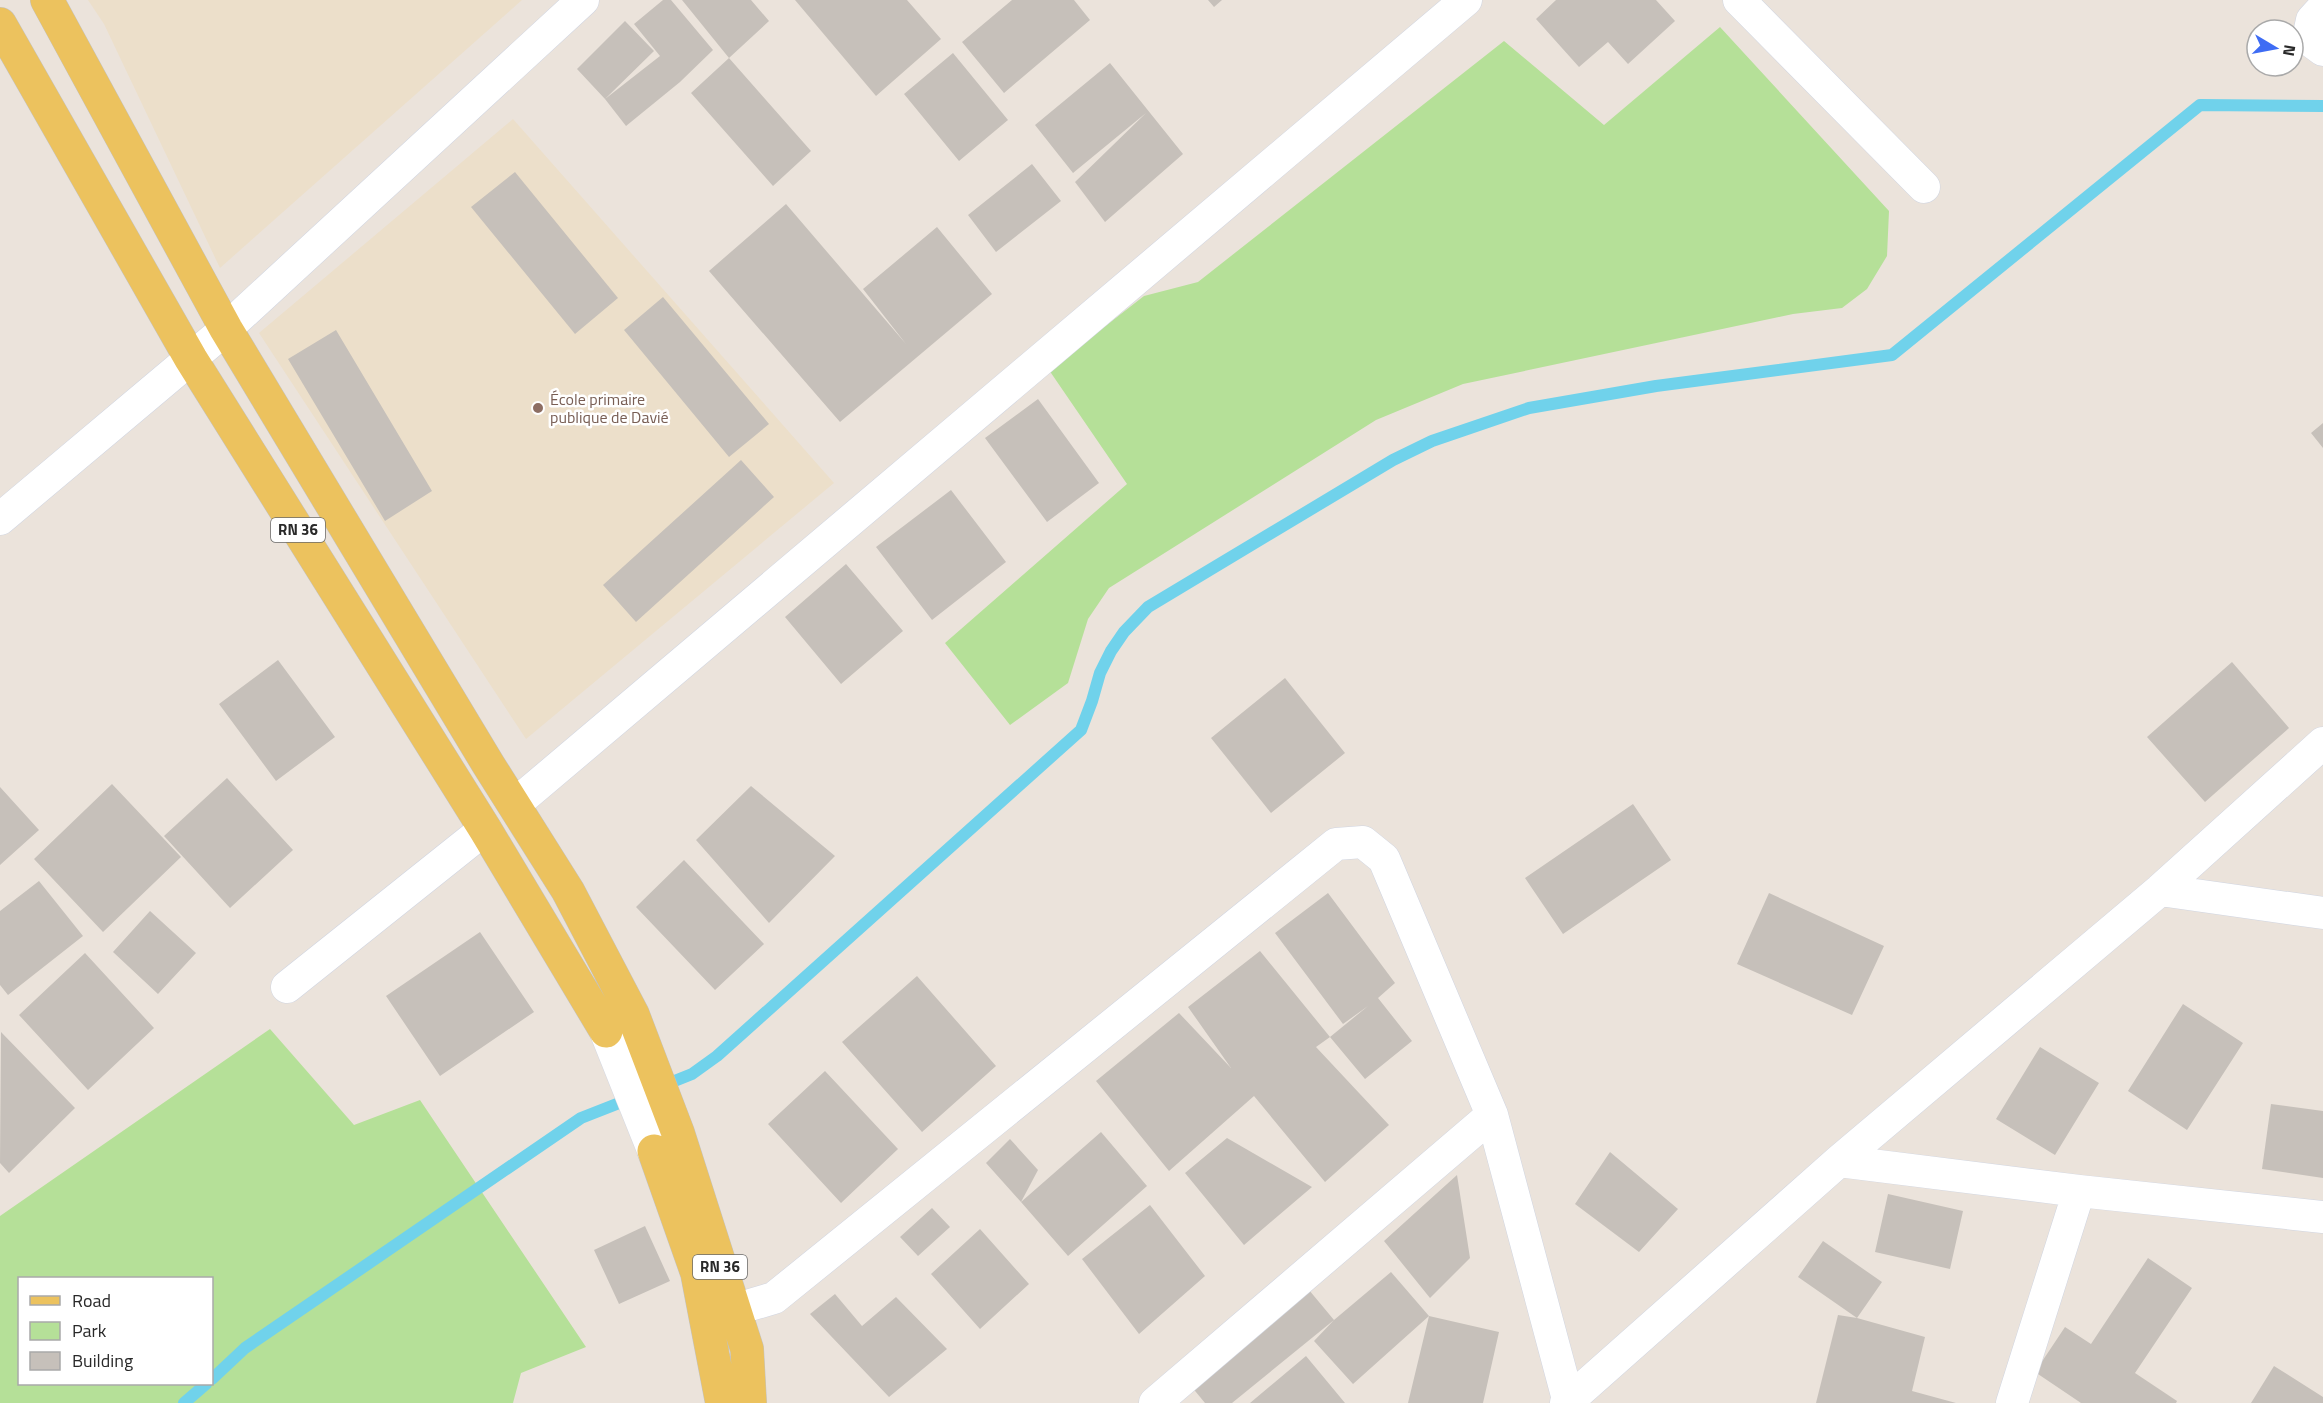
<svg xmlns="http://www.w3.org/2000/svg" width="2323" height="1403" font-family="'Titillium Web',sans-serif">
<rect width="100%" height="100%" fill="#ebe3db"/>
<path fill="#ecdfca" d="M88 0H522L220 268 104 24Z
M513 119 834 483 526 739 259 333Z"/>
<path fill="#b5e098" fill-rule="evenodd" d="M1720 27 1889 211 1887 256 1867 289 1842 308 1793 314 1463 384 1376 420 1109 588 1088 619 1068 683 1010 725 945 643 1127 484 1049 370 1144 296 1198 282 1504 41 1604 125Z
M270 1029 354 1125 420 1100 586 1347 521 1373 513 1403H0V1216ZM20 1278H212V1384H20Z"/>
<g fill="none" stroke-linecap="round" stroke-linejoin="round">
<path stroke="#70d2eb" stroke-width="12" d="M662 1086 692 1074 717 1056 1081 730 1092 701 1100 673 1111 651 1124 632 1148 607 1393 460 1432 441 1529 408 1656 386 1892 355 2200 105 2323 106
M212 1379 245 1348 581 1118 632 1098
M184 1403 206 1384"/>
</g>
<path fill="#c6c0ba" d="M663 0H671L713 50 680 82 626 126 605 99 660 56 634 24Z
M682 0H751L769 21 729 58 811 151 773 186 691 93 729 58Z
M795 0H907L941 39 876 96Z
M1012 0H1074L1090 20 1004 93 962 42Z
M1208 0H1222L1214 7Z
M1556 0H1656L1675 21 1628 64 1608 42 1579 67 1536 19Z
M625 21 654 51 605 99 577 69Z
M953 53 1008 120 959 161 904 94Z
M1110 63 1183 154 1105 222 1075 182 1146 113 1073 173 1035 125Z
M1032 164 1061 201 996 252 968 215Z
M515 172 618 298 575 334 471 207Z
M786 204 906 344 863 289 937 227 992 294 840 422 709 271Z
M663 297 769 424 729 457 624 330Z
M336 330 432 491 385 521 288 359Z
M1038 399 1099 483 1047 522 985 438Z
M2323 423V448L2311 433Z
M741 460 774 497 636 622 603 585Z
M951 490 1006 562 932 620 876 547Z
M846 564 903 631 841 684 785 617Z
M278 660 335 737 276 781 219 704Z
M2232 662 2289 728 2205 802 2147 737Z
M1285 678 1345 753 1271 813 1211 738Z
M227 778 293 850 230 908 164 836Z
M112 784 181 857 103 932 34 859Z
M751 786 835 856 769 923 696 840Z
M0 787 39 830 0 865Z
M1633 804 1671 860 1563 934 1525 878Z
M684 860 764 944 715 990 636 907Z
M39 881 83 936 8 995 0 985V911Z
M1328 893 1395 983 1378 998 1412 1041 1365 1079 1330 1037 1368 1006 1343 1024 1275 933Z
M1769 893 1884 946 1852 1015 1737 964Z
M150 911 196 953 158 994 113 952Z
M480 932 534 1012 440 1076 386 996Z
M1260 951 1330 1037 1316 1047 1389 1125 1325 1182 1254 1096 1169 1171 1096 1081 1179 1013 1231 1068 1188 1007Z
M85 953 154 1028 88 1090 19 1015Z
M917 976 996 1066 922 1132 842 1042Z
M2183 1004 2243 1043 2187 1130 2128 1091Z
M1 1032 75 1108 9 1173 0 1163Z
M2040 1047 2099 1083 2055 1155 1996 1119Z
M825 1071 898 1149 841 1203 768 1124Z
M2271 1104 2323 1111V1178L2262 1169Z
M1101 1132 1147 1186 1068 1256 1021 1202Z
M1227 1138 1312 1187 1244 1245 1185 1173Z
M1010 1139 1038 1170 1021 1202 986 1163Z
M1610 1152 1678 1209 1639 1252 1575 1204Z
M1457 1175 1470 1258 1430 1298 1384 1241Z
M1888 1194 1963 1211 1950 1269 1875 1252Z
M1150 1205 1205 1276 1139 1334 1082 1259Z
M932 1208 950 1227 918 1256 900 1237Z
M645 1226 670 1281 619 1304 594 1250Z
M980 1229 1029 1284 980 1329 931 1274Z
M1823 1241 1882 1282 1857 1318 1798 1277Z
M2148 1258 2192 1288 2135 1373 2177 1401 2176 1403H2081L2035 1372 2065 1327 2091 1344Z
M1391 1272 1429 1316 1499 1332 1483 1403H1408L1429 1316 1353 1384 1314 1341 1334 1320 1232 1403H1205L1191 1386 1309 1290 1334 1320Z
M835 1294 862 1326 896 1297 947 1349 889 1397 810 1314Z
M1838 1315 1857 1318 1925 1337 1912 1391 1956 1403H1816Z
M1306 1356 1345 1403H1250Z
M2274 1366 2323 1397V1403H2251Z"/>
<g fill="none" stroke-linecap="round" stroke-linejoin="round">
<g stroke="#d0d5e1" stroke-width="33">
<path id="street" d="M1739 0 1924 187
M2323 8 2312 20 2308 39 2323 50
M0 519 226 329 583 0
M514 805 1466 0
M2160 890 2323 913
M287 987 485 829
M1839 1161 2079 1191 2323 1217
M733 1310 774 1298 1336 844 1363 842 1384 859 1492 1115 1569 1403
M1155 1403 1492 1115
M1566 1403 1839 1161 2160 890 2323 743
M2012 1403 2079 1191"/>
</g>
<g stroke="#d0d5e1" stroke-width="34">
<path id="secondary" d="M606 1031 654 1151"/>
</g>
<g stroke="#c3c3c3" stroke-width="34">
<path id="primary" d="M47 0 226 329 488 764 568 891 633 1015 678 1133 747 1349 750 1403
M0 24 191 359 485 829 606 1031
M654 1151 697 1273 722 1403"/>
</g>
<use href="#street" stroke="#fff" stroke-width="32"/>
<use href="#secondary" stroke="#fff" stroke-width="33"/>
<use href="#primary" stroke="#ecc25e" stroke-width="33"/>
</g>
<circle fill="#8d6e63" stroke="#fff" stroke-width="2" cx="538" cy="408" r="6"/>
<g text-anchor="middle" stroke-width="5" stroke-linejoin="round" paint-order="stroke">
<g fill="#fff" stroke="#696969" stroke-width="1.5">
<rect x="271" y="518" width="54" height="24" rx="4.5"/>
<rect x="693" y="1255" width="54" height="24" rx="4.5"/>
</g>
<g font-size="15" font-weight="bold" fill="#292929">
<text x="298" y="535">RN 36</text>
<text x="720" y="1272">RN 36</text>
</g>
<g font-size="16" fill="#785e54" stroke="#fff" text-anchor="start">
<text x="550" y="405">École primaire<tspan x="550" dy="18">publique de Davié</tspan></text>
</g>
</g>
<rect x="18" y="1277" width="195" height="108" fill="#ffffff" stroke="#a9a9a9" stroke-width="1.5"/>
<rect x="30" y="1296" width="30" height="9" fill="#ecc25e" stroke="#a9a9a9" stroke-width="1.5"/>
<text x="72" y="1307" font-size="18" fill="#292929">Road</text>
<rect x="30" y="1322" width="30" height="18" fill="#b5e098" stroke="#a9a9a9" stroke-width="1.5"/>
<text x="72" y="1337" font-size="18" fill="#292929">Park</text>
<rect x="30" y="1352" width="30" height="18" fill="#c6c0ba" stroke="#a9a9a9" stroke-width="1.5"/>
<text x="72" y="1367" font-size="18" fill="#292929">Building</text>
<g transform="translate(2275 48) rotate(100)"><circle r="28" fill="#ffffff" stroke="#a9a9a9" stroke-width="1.5"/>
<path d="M0-4.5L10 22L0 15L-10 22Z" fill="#3e6cf4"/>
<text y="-9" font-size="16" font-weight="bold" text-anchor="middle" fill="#292929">N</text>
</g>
</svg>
